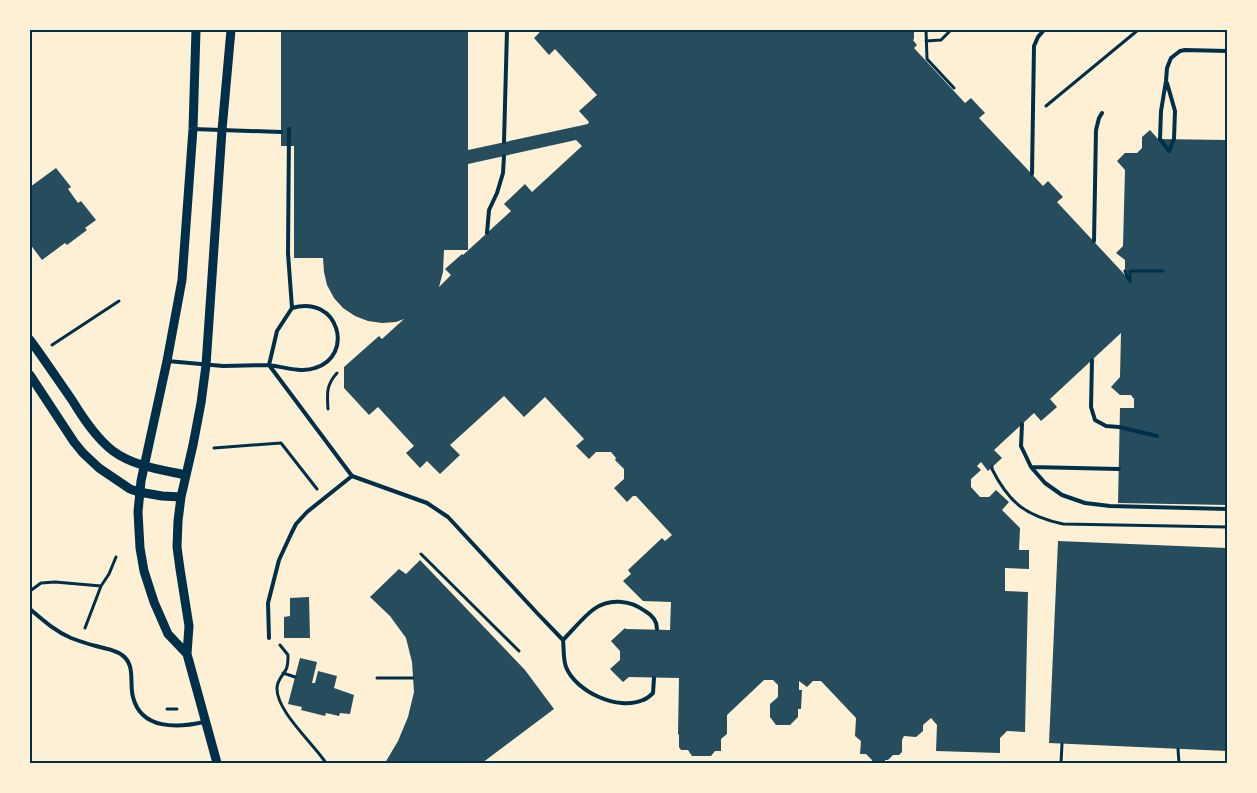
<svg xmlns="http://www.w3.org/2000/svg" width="1257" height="793" font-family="'PT Sans',sans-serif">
<rect width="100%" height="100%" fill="#fdf0d5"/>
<path fill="#264d5e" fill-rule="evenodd" d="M281 30H468V150L588 124 589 122 579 111 597 95 555 49 549 55 534 38 539 33 540 30H914V39L913 40 917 45 914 48 965 103 971 98 985 113 979 118 1043 186 1048 181 1063 197 1057 202 1125 275V260L1116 253 1123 246 1125 170 1117 161 1125 153H1137L1142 148V137L1150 130 1158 139 1227 140V505L1118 503 1120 408H1134V399L1131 395H1120L1111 387 1120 377 1121 333 1050 399 1057 407 1041 421 1034 413 994 450 1002 458 988 471 981 462 977 466 981 470 971 479V487L980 497H989L996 490 1009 502 1002 510 1020 528 1019 550H1029V569L1005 568V591L1028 592 1025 732 1007 731 1000 738V753L936 751 937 725 931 718 923 725V731L916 737 904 736 902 740V752L899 755H893L888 760H885V763H872V760L866 754H860L861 741 855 736 856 718 821 681H813L807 687 799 681V690H802L801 709H798V717L790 725H776L770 717V704L778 697V685L773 680H764L727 715V734L721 739V751H715L711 756H692L688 750H681L679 747V735L678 734 679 678 629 677 623 682 610 669 620 660V651L611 641 625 628 626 629 670 630 671 602 643 601 623 581 631 574 628 570 662 538 665 541 672 535 636 496H633L627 502 614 488 624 479V469L615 460 616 458 611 452H596L589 459 576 446 584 439 545 397 524 417 504 396 450 445 460 455 440 474 427 461 420 468 406 453 414 446 378 407 369 415 344 388V367L379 336 382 339 404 319 396 322 382 323 368 321 355 316 343 308 334 298 327 285 324 272 323 258H294V146H281ZM576 140 582 146 532 192 525 184 504 204 511 211 463 255 462 254 445 269 451 275 439 287 443 272 444 250H468V164Z
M56 168 71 187 68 189 78 203 81 201 96 220 85 228 87 230 67 245 65 243 42 260 30 244V230L32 229 30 227V187Z
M1058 541 1227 548V751L1049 743Z
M420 560 525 670 554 709 482 763H385L398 741 408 717 414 692 412 662 406 638 390 616 370 597 399 569 406 574Z
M309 597 310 638H284V617L290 616V598Z
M300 658 317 662 312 683H315L318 671 337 676 334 688 354 695 350 714 340 713 339 716 326 713 325 716 301 710 302 707 288 704Z"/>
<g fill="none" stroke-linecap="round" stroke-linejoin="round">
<path stroke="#003049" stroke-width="3" d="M926 30 927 59 954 88
M926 41 941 40 951 30
M1046 106 1138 30
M1125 271 1128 279
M1130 282V271H1163
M52 345 119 301
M328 409C327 394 326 385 337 373
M214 448 281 443 317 489
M992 467V469C1009 503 1026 516 1063 524L1227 527
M421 554 519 651
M30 591 41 583 55 582 101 586
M85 628 101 586 109 574 116 557
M280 645 288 655C288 658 288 663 287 667 285 674 277 679 277 688 276 711 314 744 326 763
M283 673 295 677
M377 678H413
M167 709H177
M1178 749 1179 763
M1061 763 1062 744"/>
<path stroke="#003049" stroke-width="4" d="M1167 83 1175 111 1174 139 1169 151
M193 129 281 132
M289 129 288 253 292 308 277 331 269 365C283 367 302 373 315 368 355 356 339 294 292 308
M504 142 507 30
M1169 151 1160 139 1161 111 1166 81 1167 68 1171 58 1180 51 1185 50 1227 51
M1032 174 1034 46 1038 37 1044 30
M487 233 489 210 497 193 503 173 504 156
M1094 241 1096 130 1099 118 1102 113
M1092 360 1091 407 1095 420 1106 426 1119 427 1157 436
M167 361 223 366 269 365 352 476 427 503 448 517 538 614 563 640
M1022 424 1021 446 1031 467 1045 483 1062 495 1085 503 1110 506 1227 509
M1031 467 1119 469
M30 609C43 620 55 631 71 638 79 641 88 644 96 646 105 649 114 649 122 655 136 665 129 683 133 697 141 730 178 728 204 722
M269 638 268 603 279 560 291 534 296 524 307 512 352 476
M654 678 653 693C650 696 646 699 643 700 618 711 576 692 566 667 563 659 564 648 563 640 573 630 583 617 594 609 609 598 630 600 645 611 652 615 657 621 657 629"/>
<path stroke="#003049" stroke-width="9" d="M30 340C44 359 58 380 72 400 83 418 96 438 113 451 133 466 162 470 186 475
M30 375 74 442 83 453 99 468 130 489 139 492 162 496 181 497
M187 654 168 634 154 602 144 571 140 548 138 512 141 481 167 361 182 280 193 129 196 30
M217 763 187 654 189 626 180 569 177 547 178 521 181 497 193 445 201 403 206 365 222 130 231 30"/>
</g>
<rect width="1257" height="793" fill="none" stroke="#fdf0d5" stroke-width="62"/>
<rect x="31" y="31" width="1195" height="731" fill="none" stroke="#003049" stroke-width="2"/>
</svg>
